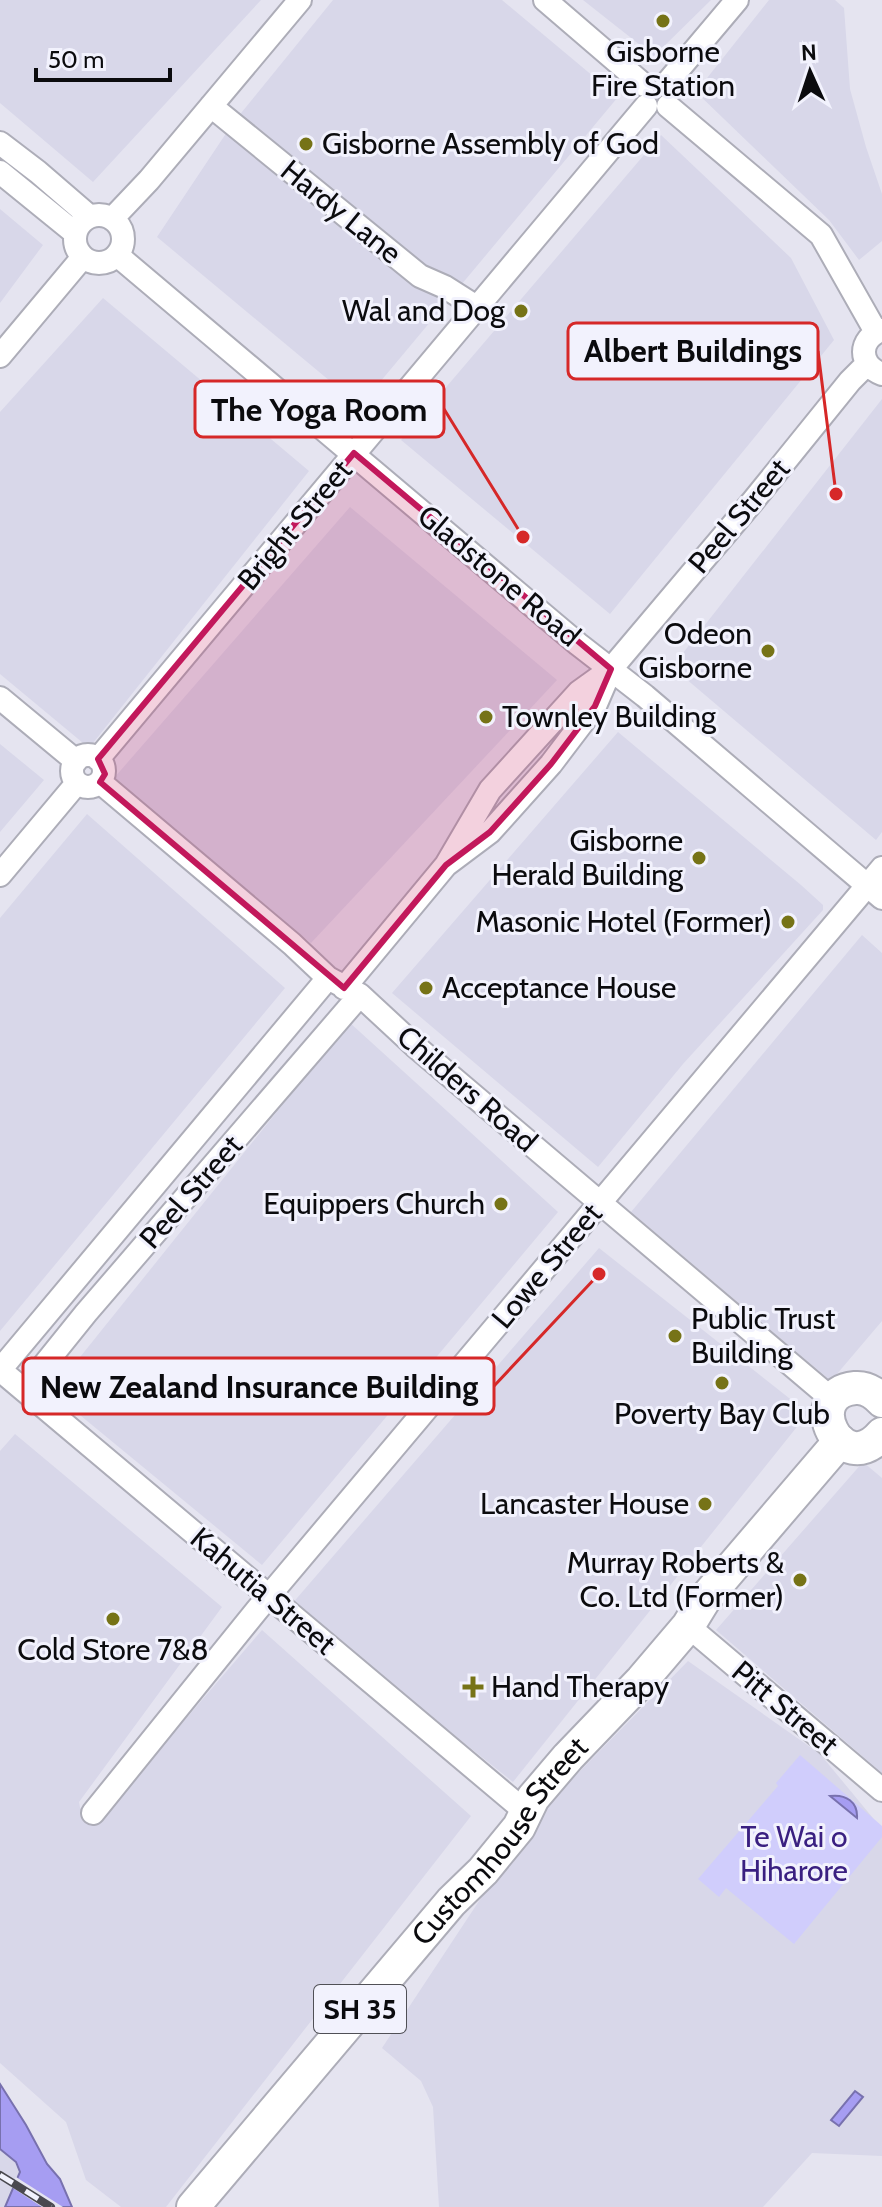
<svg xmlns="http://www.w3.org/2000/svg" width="882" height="2207" font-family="Cabin,sans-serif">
<rect width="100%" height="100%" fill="#e5e4f0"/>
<path fill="#d8d7e9" d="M0 0H261L93 182 0 103Z
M333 0H502L618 97 360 406 157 237 233 123Z
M583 0H711L654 56Z
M769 0H835L844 8 850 89 866 147 882 194V241L859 260 829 220 696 92Z
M661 135 791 258 834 340 610 614 401 440Z
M0 209 43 245 0 303Z
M103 298 309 471 89 748 0 674V412Z
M882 399V832L876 840 672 667Z
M350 507 557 680 311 943 114 778Z
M618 732 801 885 823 905V910L683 1064 598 1167 392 993Z
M0 744 44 780 0 832Z
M87 814 285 988 0 1331V918Z
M862 935 882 953V1321L831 1381 631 1212Z
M349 1022 558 1212 262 1565 52 1392Z
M599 1248 808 1413 513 1782 291 1605Z
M15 1434 222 1607 79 1802 81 1813 92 1822 99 1820 262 1630 471 1816 166 2207H121L86 2180 66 2122 0 2063V1451Z
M863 1462 882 1478V1773L716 1630Z
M688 1661 820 1754 882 1829V2156L812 2153 763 2207H439L433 2107 421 2081 382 2048 533 1819Z
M0 2149 16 2162 20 2172 5 2207H0Z"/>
<path fill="#d0cdfc" d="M800 1755 882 1826V1837L794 1944 726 1888 719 1897 698 1879 778 1786 776 1783Z"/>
<path fill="#a69df2" stroke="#7871ae" stroke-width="2" d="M830 1796C846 1794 858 1802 857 1818Z
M0 2084 26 2125 47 2164 60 2179 72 2207H5L20 2172 16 2162 0 2149Z
M855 2091 863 2097 839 2126 831 2120Z"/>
<path fill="#e5e4f0" d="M16 2177 63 2207H42L10 2186Z"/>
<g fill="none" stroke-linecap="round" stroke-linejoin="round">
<g stroke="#adadb8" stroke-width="26">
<path id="minor" d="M545 0 644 85
M667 83 737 0
M211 106 420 276 445 287 478 308
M668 106 821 235 876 332
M0 143 38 172 89 216
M0 172 75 233
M75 239a24 24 0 1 1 48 0a24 24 0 1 1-48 0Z
M112 219 149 180 300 0
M117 255 578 644 645 696 882 898
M882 330C858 339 858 365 882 374
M0 356 83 257
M0 698 76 761
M72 771a16 16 0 1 1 32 0a16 16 0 1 1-32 0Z
M98 759 646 106
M100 782 292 944 328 978 360 995 415 1046 833 1400
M446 865 490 832 551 764 595 706 611 669 753 501 850 381 867 364
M0 875 77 783
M328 978 0 1370 526 1812
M344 988 446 865 490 790 579 692 611 669
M24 1390 86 1313 360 995
M688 1626 882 1790
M93 1813 257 1610 882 868"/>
</g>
<g stroke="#adadb8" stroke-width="36">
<g id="highway">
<path d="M882 1401C875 1393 866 1387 855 1388 799 1393 841 1482 882 1434"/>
<path id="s1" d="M193 2207 451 1902 483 1871 519 1827 533 1798 568 1757 642 1680 688 1626 704 1600 840 1441"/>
</g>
</g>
<use href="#minor" stroke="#fff" stroke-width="22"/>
<use href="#highway" stroke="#fff" stroke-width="32"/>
<g stroke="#4a494f" stroke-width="8">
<path id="rail" d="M0 2175 51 2207"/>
</g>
<use href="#rail" stroke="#f2f2fd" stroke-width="5" stroke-dasharray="15" stroke-linecap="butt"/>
</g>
<path fill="#c2185b" fill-opacity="0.2" stroke="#c2185b" stroke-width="6" stroke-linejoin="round" d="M354 453 611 669 595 706 551 764 490 832 446 865 344 988 100 782 105 774 98 759Z"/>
<g fill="#767317" stroke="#f2f2fd" stroke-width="3">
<circle cx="663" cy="21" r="8"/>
<circle cx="306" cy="144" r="8"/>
<circle cx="521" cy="311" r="8"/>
<circle cx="768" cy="651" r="8"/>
<circle cx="486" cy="717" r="8"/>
<circle cx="699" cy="858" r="8"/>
<circle cx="788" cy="922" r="8"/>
<circle cx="426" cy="988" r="8"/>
<circle cx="501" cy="1204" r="8"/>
<circle cx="675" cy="1336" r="8"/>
<circle cx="722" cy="1383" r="8"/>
<circle cx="705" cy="1504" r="8"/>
<circle cx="800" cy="1580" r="8"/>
<circle cx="113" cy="1619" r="8"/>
<path d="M469 1675h8v8h8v8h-8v8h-8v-8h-8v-8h8z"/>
</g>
<g text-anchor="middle" stroke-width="6" stroke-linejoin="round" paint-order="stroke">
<rect fill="#f2f2fd" stroke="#505056" stroke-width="2" x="314" y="1985" width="92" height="48" rx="6"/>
<g font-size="28" font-weight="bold" fill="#0b0b0e">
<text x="360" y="2019">SH 35</text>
</g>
<g font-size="30" fill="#0b0b0e" stroke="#f2f2fd" text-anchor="end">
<text x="663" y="62" text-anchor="middle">Gisborne<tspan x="663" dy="34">Fire Station</tspan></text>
<text x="322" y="154" text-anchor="start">Gisborne Assembly of God</text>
<text x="505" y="321">Wal and Dog</text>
<text x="752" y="644">Odeon<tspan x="752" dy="34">Gisborne</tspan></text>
<text x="502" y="727" text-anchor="start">Townley Building</text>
<text x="683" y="851">Gisborne<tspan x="683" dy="34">Herald Building</tspan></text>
<text x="772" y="932">Masonic Hotel (Former)</text>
<text x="442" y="998" text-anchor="start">Acceptance House</text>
<text x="485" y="1214">Equippers Church</text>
<text x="691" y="1329" text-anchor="start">Public Trust<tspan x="691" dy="34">Building</tspan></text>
<text x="722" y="1424" text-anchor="middle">Poverty Bay Club</text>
<text x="689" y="1514">Lancaster House</text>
<text x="784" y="1573">Murray Roberts &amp;<tspan x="784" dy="34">Co. Ltd (Former)</tspan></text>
<text x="113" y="1660" text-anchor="middle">Cold Store 7&amp;8</text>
<text x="491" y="1697" text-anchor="start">Hand Therapy</text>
</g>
<g font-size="30" fill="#0b0b0e" stroke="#f2f2fd">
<text transform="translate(341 212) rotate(39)" y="10">Hardy Lane</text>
<text transform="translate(739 516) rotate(-50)" y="10">Peel Street</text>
<text transform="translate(295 525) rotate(-50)" y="10">Bright Street</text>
<text transform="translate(499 576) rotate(40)" y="10">Gladstone Road</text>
<text transform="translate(467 1089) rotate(41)" y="10">Childers Road</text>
<text transform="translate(191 1192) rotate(-49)" y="10">Peel Street</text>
<text transform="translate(547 1266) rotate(-50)" y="10">Lowe Street</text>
<text transform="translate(263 1591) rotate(40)" y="10">Kahutia Street</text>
<text transform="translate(785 1708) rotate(40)" y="10">Pitt Street</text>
<text dy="10" stroke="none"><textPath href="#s1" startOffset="478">Customhouse Street</textPath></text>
</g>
<g font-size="30" fill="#3a2081" stroke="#f2f2fd">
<text x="794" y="1847">Te Wai o<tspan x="794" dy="34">Hiharore</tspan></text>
</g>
</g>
<path fill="none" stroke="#d62828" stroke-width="3" d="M836 494L818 351M523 537L444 409M599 1274L494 1386"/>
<g fill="#d62828" stroke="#f2f2fd" stroke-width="3">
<circle cx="836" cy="494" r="8"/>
<circle cx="523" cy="537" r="8"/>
<circle cx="599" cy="1274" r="8"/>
</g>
<g fill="#f2f2fd" stroke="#d62828" stroke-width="3">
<rect x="568" y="323" width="250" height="56" rx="8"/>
<rect x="195" y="381" width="249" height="56" rx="8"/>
<rect x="23" y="1358" width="471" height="56" rx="8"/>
</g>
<g font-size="32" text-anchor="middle" font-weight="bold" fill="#0b0b0e">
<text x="693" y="362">Albert Buildings</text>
<text x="319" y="421">The Yoga Room</text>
<text x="259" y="1398">New Zealand Insurance Building</text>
</g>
<g transform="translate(810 72) rotate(357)" stroke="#f2f2fd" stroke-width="6" paint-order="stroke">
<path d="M0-6L14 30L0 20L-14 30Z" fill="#0b0b0e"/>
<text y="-12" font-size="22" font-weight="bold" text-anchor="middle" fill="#0b0b0e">N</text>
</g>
<path d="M36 68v12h134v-12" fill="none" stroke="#0b0b0e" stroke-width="4"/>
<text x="48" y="68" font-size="24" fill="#0b0b0e" stroke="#f2f2fd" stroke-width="6" paint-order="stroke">50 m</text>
</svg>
